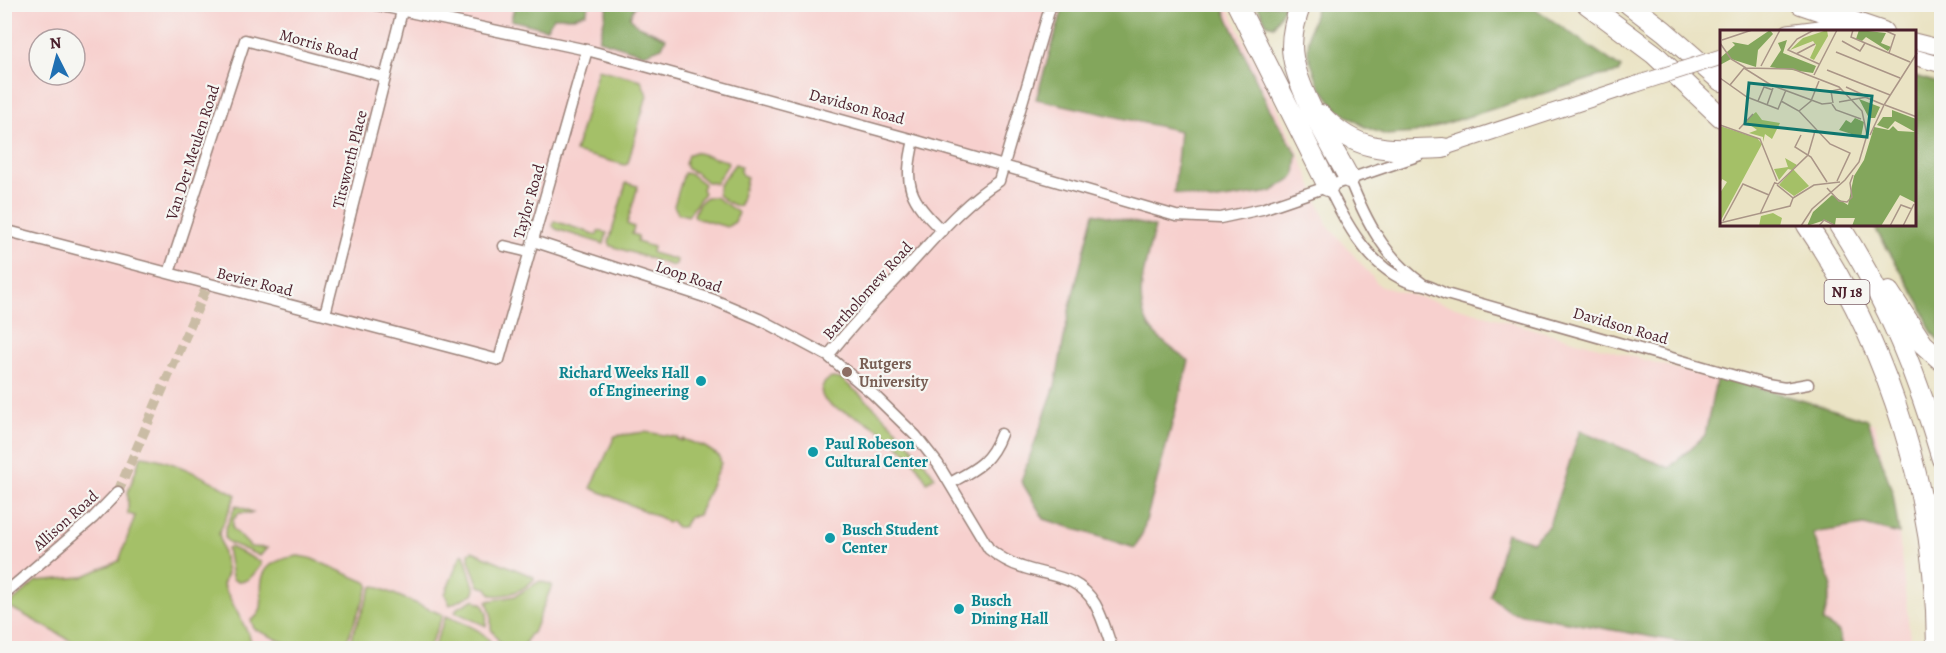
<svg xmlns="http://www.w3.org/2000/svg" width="1946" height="653" font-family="Alegreya,serif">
<rect width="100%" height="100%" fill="#f6f6f2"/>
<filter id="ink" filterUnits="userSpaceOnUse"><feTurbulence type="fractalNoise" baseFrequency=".0167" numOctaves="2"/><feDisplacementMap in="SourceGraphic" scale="12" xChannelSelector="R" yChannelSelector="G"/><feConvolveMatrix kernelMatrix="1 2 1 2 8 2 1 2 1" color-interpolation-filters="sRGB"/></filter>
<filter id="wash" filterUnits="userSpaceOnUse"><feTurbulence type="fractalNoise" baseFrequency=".008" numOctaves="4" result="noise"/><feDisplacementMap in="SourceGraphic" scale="24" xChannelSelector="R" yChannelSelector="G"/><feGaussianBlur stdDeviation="1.35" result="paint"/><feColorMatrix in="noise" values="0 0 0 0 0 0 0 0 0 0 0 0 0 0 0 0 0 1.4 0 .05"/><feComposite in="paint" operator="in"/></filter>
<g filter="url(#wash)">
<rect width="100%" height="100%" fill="#eae3c4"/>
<path fill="#f7d0ce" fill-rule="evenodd" d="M4 5H1227L1299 153 1327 224 1380 286 1875 424 1899 534 1911 648H5ZM39 39H75V75H39Z"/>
<path fill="#a4c067" stroke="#777049" stroke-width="1.5" d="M598 69 641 80 647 95 628 163 625 165 575 152Z
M694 152 727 161 728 164 716 183 707 182 696 173 687 169 685 164 688 155Z
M735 164 741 166 740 171 742 175 747 177 740 205 736 206 727 202 718 195 719 185Z
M684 173 691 174 704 184 702 189 704 193 688 216 678 213 674 206Z
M626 183 638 186 627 224 634 227 632 234 638 236 637 242 653 247 652 253 677 260 676 264 673 266 611 246 609 242Z
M706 197H715L736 211 738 213 735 222 727 227 696 218 694 215 698 205Z
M554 221 597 235 599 231 607 233 604 244 556 229 553 226Z
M832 378 841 379C877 407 909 439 935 477L927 482C913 455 888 433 861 419 850 413 831 409 824 399 818 390 823 381 832 378Z
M645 432 678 437 677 439 682 441 683 439 705 447 719 456 721 463 698 515 689 517 683 527H677L671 521 668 523 661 518 591 488 615 436Z
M141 456C169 458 211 480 236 495L219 533 227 573 223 585 249 635 253 648H84L8 606 36 581 82 577 119 561 135 516 128 514V492Z
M236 505 254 513H239L233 520V529L251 547 267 548 260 556 230 543 225 539V530Z
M230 547 261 562V565C253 575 248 585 234 580L232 577 227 548Z
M472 551 534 577V579C524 591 506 597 491 595L487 588 479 586 469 560V553Z
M464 554 475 590 473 594 450 605 445 594 461 555Z
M298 556 310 558 368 583 369 586 344 648H296L254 629 251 620C279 607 235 564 298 556Z
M540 581 552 585 533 633 529 635 523 648H503L491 629V613L487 601 515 596Z
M375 586 443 615 429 648H347L372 587Z
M475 599 478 603H482L487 613 486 626 455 612 457 608Z
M446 616C465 624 485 629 494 648H433Z"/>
<path fill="#83a65c" stroke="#666244" stroke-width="1.5" d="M608 4 635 5 630 17 637 25 666 38 662 47 644 54 599 40Z
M515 5V4L589 5 586 13 574 17H554L546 29 511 20Z
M1064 5H1222L1269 108 1297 154 1295 176 1271 192 1211 201 1174 193 1180 131 1036 99Z
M1257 5H1285L1274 26 1267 24Z
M1530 5 1621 68 1618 73 1600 76 1415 133 1386 135 1365 127 1337 109 1319 85 1308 54 1309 32 1317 5Z
M1915 76 1941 84V345L1930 329 1920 303 1873 225H1914Z
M1094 213 1155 227C1147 260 1128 307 1156 335 1166 345 1178 353 1189 361L1143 532 1135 548 1044 519 1021 481 1055 386 1070 306Z
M1717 375 1868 420 1893 494 1899 534 1864 525 1813 533 1832 586 1823 622 1839 632 1842 648H1714L1511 612 1490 596 1506 533 1532 542 1549 525 1580 430 1669 468 1705 435Z"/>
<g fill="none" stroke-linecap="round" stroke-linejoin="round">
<path stroke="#56bed2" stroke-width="3" d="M1494 647 1497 648"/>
</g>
</g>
<g filter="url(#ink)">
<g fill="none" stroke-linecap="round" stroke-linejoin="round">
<path stroke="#cabca5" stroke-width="10" stroke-dasharray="10 5" stroke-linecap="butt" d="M118 492 208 284"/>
<g stroke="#9a8178" stroke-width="13">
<path id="street" d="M372 4 587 50 914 140 1176 216 1220 218 1262 209 1420 155
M914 140C903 186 909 198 942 231
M1349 178C1366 221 1384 257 1423 284
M1328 186C1345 222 1367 264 1406 281 1412 284 1419 284 1425 285 1432 287 1439 291 1446 294L1767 385 1785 388 1808 384
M4 230 499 360 587 50
M533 241 714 300 759 319 828 356 873 394 916 436 938 464 989 549C999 557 1009 563 1022 567 1050 577 1079 575 1095 604 1103 618 1107 634 1112 648
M504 246 529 252
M169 273 245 40 385 77
M325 314 402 11
M828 356C851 325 879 298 905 270 934 239 962 204 999 181L1051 4
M950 483C976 469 990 463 1001 434
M4 594 93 518 118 492"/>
</g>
<g stroke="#9a8178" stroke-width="17">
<path id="secondary" d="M1788 32 1828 27 1857 28
M1914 41 1942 48
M1914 57 1942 65
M1443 148 1637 84"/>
</g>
<g stroke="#9a8178" stroke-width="22">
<path id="highway" d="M1237 4 1328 186
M1301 4C1296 17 1292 31 1292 46 1292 83 1331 144 1349 178
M1587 4 1654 54 1721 117
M1629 4 1664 31 1721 81
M1801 4 1883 32
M1321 115C1359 155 1392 150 1443 148
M1807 225C1890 348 1937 500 1937 648
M1839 225C1886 297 1918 377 1942 459
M1889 292 1923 344 1942 361"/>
</g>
<use href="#street" stroke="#fff" stroke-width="10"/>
<use href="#secondary" stroke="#fff" stroke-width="15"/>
<use href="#highway" stroke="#fff" stroke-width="20"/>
<g stroke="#9a8178" stroke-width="17" stroke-linecap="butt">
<path id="secondary-bridge" d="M1637 84 1721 57"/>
</g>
<use href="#secondary-bridge" stroke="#fff" stroke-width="15"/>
</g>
</g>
<circle fill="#8d6e63" stroke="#f6f6f2" stroke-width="2" cx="847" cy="372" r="6"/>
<g fill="#0f9aa8" stroke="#f6f6f2" stroke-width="2">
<circle cx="701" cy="381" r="6"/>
<circle cx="813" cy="452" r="6"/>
<circle cx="830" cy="538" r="6"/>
<circle cx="959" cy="609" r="6"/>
</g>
<g text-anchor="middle" stroke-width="4.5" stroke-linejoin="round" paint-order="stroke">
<rect fill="#f6f6f2" stroke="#7e6067" stroke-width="1.5" x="1824.5" y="280" width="45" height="24" rx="4.5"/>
<g font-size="15" font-weight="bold" fill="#4a1f2b">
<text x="1847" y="297">NJ 18</text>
</g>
<g font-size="16" fill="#4a1f2b" stroke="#f6f6f2">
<text transform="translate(319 44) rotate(15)" y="6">Morris Road</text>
<text transform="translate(857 106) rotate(15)" y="6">Davidson Road</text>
<text transform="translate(192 152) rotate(-72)" y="6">Van Der Meulen Road</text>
<text transform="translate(349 159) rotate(-76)" y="6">Titsworth Place</text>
<text transform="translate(528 201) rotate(-74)" y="6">Taylor Road</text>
<text transform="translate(689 276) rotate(19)" y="6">Loop Road</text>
<text transform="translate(255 281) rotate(14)" y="6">Bevier Road</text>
<text transform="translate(867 290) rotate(-48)" y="6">Bartholomew Road</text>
<text transform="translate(1621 325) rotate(16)" y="6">Davidson Road</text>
<text transform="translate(65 520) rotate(-42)" y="6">Allison Road</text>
</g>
<g font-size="16" font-weight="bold" fill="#785e54" stroke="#f6f6f2" text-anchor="start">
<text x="859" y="369">Rutgers<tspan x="859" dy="18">University</tspan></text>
</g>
<g font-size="16" font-weight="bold" fill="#0d838f" stroke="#f6f6f2" text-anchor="start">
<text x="689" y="378" text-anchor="end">Richard Weeks Hall<tspan x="689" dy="18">of Engineering</tspan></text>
<text x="825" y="449">Paul Robeson<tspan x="825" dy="18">Cultural Center</tspan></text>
<text x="842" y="535">Busch Student<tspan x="842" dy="18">Center</tspan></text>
<text x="971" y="606">Busch<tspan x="971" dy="18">Dining Hall</tspan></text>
</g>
</g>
<g transform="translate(1720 30)">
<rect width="196" height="196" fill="#eae3c4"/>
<path d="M107 0 108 6 94 30 90 28 96 15 93 11 70 20 83 8ZM36 82 42 90 60 93 52 109 45 104 43 112V107L29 103 37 100 25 91ZM0 96 37 108 42 114 0 192V163L7 152 2 149 0 154ZM65 128 77 135 73 139 89 156 74 166 59 155 72 140 68 139 59 150 54 139 68 137ZM53 183 62 188 60 196H39L41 186Z" fill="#a4c067"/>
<path d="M50 0 53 4 38 20 36 37 11 29 0 35V28L15 15 12 12 28 15ZM139 0 166 3 161 13 171 17 168 21 146 7 142 11 136 9ZM67 10 63 23 96 36 93 43 50 37 61 20 58 13ZM139 69 160 77 155 88H149ZM172 80 196 89V173L180 165 161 196H132L135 188H116L115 195 105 190 87 196 93 182 112 165 128 175 134 146 144 130 154 97 169 100 176 93 173 96 178 101 195 102 175 91 168 99 157 95 163 87H172ZM135 88 144 92 141 107 119 100 126 90 131 93Z" fill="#83a65c"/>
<path fill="none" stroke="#aa9587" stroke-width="1.5" d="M94 0 77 9 68 20 99 34M133 0 131 7 190 32M164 0 175 5 169 23M2 10 32 0M122 11 140 21 145 13M0 13 11 29 26 38 73 39 119 57 142 81 147 105 139 132 125 150 92 179 81 196M116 22 180 48M76 24 95 14M41 36 60 0M107 40 170 65M94 45 117 0M0 48 27 67 58 79 66 60M10 55 24 38 51 55 102 74 112 73M126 57 148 67M145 67 164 75 197 23M38 71 44 57 53 60M61 71 79 81 110 114 130 123 117 151M119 72 147 67M113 73 111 61 121 59M112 74 116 80 141 89M47 75 53 58M165 75 197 87M79 81 91 71 99 51M0 95 40 109 57 151M19 99 33 84M81 105 75 117 91 127 107 152M150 105 164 75M55 153 58 154 88 125 95 101M107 158 119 171 127 172 132 167 130 153 133 145M73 168 94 155 120 152M40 184 55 152M3 191 23 154 49 165M0 193 70 176 73 168 57 155M99 196 104 190 116 196M170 196 181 175 192 179M183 196 194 174"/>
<path fill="#0f766e" fill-opacity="0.15" stroke="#0f766e" stroke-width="3" d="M29 53 152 66 147 107 25 94Z"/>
<rect width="196" height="196" fill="none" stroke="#4a1f2b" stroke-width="3"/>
</g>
<rect width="1946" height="653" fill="none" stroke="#f6f6f2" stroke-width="24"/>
<g transform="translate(57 57) rotate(354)"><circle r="28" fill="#f6f6f2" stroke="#b1a0a2" stroke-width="1.5"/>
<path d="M0-4.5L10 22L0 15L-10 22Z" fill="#1f6fb2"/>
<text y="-9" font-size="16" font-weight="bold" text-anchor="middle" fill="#4a1f2b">N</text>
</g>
</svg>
